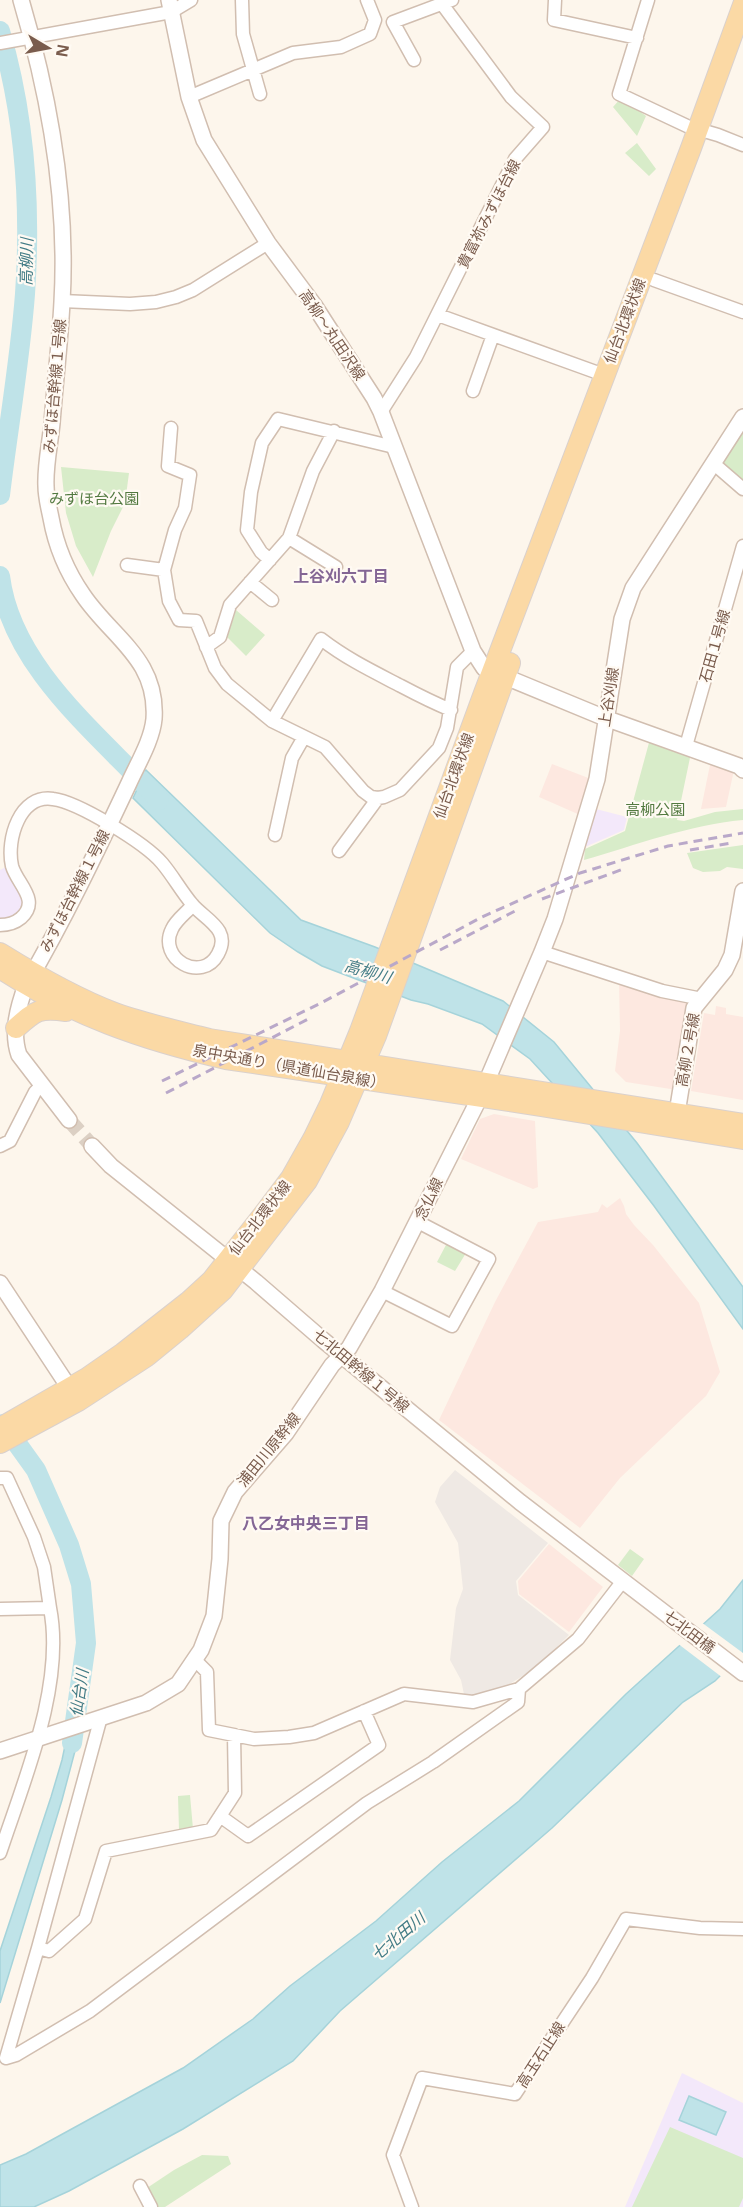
<svg xmlns="http://www.w3.org/2000/svg" width="743" height="2207" font-family="'Open Sans','Noto Sans JP',sans-serif">
<rect width="100%" height="100%" fill="#fdf6ec"/>
<path fill="#fde8e0" d="M711 760 734 770 726 807 701 809Z
M552 764 591 779 580 815 539 797Z
M619 981 691 1000 677 1090 626 1082 615 1071 620 1031Z
M716 1006 726 1008V1014L743 1017V1100L691 1091 704 1013 715 1015Z
M494 1114 535 1121 538 1187 533 1189 461 1159 480 1119Z
M620 1198 624 1206 626 1214 634 1225 653 1245 699 1303 720 1372 706 1396 620 1478 580 1528 439 1420 495 1302 538 1222 598 1212 602 1204 607 1208Z
M549 1544 603 1587 569 1632 519 1594 518 1581Z"/>
<path fill="#efe9e4" d="M455 1470 548 1543 516 1581 518 1595 569 1635 537 1667 508 1685 465 1699 461 1680 450 1660 456 1608 463 1589 458 1543 435 1502 440 1487Z"/>
<path fill="#f3e8fa" d="M596 809 627 817 624 830 585 847Z
M8 866 22 892 23 900 19 911 11 917 2 920 0 919V870Z
M682 2073 743 2103V2207H625Z"/>
<path fill="#d8ecc9" d="M621 98 646 116 637 136 613 107Z
M637 143 656 169 649 176 625 153Z
M743 431V482L724 468 722 459Z
M61 467 129 473 125 503 111 531 93 577 76 546 66 513Z
M236 610 265 635 246 656 227 637Z
M650 739 691 753 677 820 684 821 715 812 743 809V820C689 825 636 845 584 860L585 849 625 831Z
M743 845V869L727 867 720 871 703 872 693 868 687 853Z
M447 1243 466 1253 455 1271 437 1262Z
M630 1549 644 1559 632 1576 618 1565Z
M190 1795 193 1829 179 1830 178 1796Z
M670 2127 743 2158V2198L739 2207H632Z
M202 2155 228 2156 231 2164 165 2207H158L147 2188 174 2170Z"/>
<path fill="#bfe3e8" stroke="#a5d3da" stroke-width="1.5" d="M146 770 301 920 375 947 503 1001 554 1042 637 1143 743 1287V1329L654 1206 598 1133 530 1059 482 1024 428 1004 411 1000 322 966 298 952 270 933 133 798Z
M743 1580V1653L715 1681 683 1702 552 1828 340 2011 293 2061 183 2129 69 2191 34 2207H0V2165L26 2154 183 2068 253 2019 290 1986 376 1921 442 1862 519 1801 626 1694 720 1609Z
M80 1732 62 1800 0 2003V1951L51 1797 62 1760 67 1736Z
M689 2096 726 2112 716 2135 679 2120Z"/>
<path fill="#fdf6ec" d="M701 1622 743 1653V1657L723 1678 677 1643Z"/>
<g fill="none" stroke-linecap="round" stroke-linejoin="round">
<path stroke="#bfe3e8" stroke-width="20" d="M0 31C25 116 31 206 25 294 20 361 8 428 0 495
M0 576C11 668 101 736 159 800
M3 1424 36 1470 69 1545 81 1584 86 1643 72 1743"/>
<path stroke="#dcd0c4" stroke-width="15" stroke-dasharray="15 8" stroke-linecap="butt" d="M69 1120 92 1146"/>
<g stroke="#d1beb0" stroke-width="15">
<path id="minor" d="M242 0 243 34 260 94
M555 0 554 20 637 38
M648 0 619 94 687 126 718 135 743 145
M0 43 171 12 191 0
M414 60 393 22 452 0
M189 97 293 53 341 47 370 34 375 20 367 0
M654 280 743 312
M62 301 130 304 156 302 176 297 193 290 268 243
M438 315 604 375
M473 391 493 335
M381 412 416 357 515 159 543 127 511 97 442 4
M171 428 168 466 190 475 185 508 175 530 164 570 169 601 179 620 196 621 215 668 227 684 272 721 325 747 363 791 371 797 378 798 384 797 400 790 439 748 447 728 457 667 473 651
M713 463 743 489
M289 538 336 567
M270 560 261 552 247 530 251 492 262 443 278 419 394 447
M127 565 164 570
M250 582 272 600
M206 647 220 637 230 605 289 538 313 471 334 431
M272 721 321 639C347 659 372 671 401 686 418 695 434 703 451 710
M686 746 743 546
M275 835 292 758 304 737
M339 851 378 798
M0 925C8 925 15 923 21 918 41 900 17 884 12 866 6 839 20 794 53 799 78 802 145 843 162 863 173 876 181 891 192 904 204 919 232 929 218 954 202 984 157 959 172 929 176 920 186 913 193 905
M542 952 662 991 702 999
M0 1146 10 1141 35 1092 41 1086
M382 1291 452 1326 489 1259 418 1222
M0 1478H7L34 1537 44 1567 50 1608 0 1609
M195 1660 207 1672 209 1730 254 1739 289 1737 314 1733 404 1694 473 1702 519 1689 578 1639 622 1582
M101 1717 38 1948 6 2058 16 2055 90 2011 367 1803 433 1762 518 1702 519 1689
M220 1816 248 1836 379 1745 364 1711
M0 1853C24 1780 65 1685 50 1608
M38 1948 49 1951 85 1919 106 1851 211 1830 235 1793 234 1735
M140 2186 151 2207
M412 2207 393 2155 422 2078 515 2094 592 1978 626 1919 700 1928 743 1929"/>
</g>
<g stroke="#d1beb0" stroke-width="18">
<path id="tertiary" d="M21 0C50 98 68 199 62 302 60 342 55 383 52 423 50 444 45 466 46 486 46 497 49 508 51 518 56 546 67 572 83 595 112 638 158 659 154 719 152 740 138 763 129 783 97 851 64 920 26 985 18 1007 11 1032 19 1055L69 1120
M169 0 189 97 204 140 268 243 314 305 374 398 381 412 473 651 484 668 605 718 739 766 743 770
M677 1113 694 1008 725 970 732 955 743 891
M92 1146 111 1166 256 1282 323 1340 520 1502 743 1673
M0 1283 74 1395
M0 1751 146 1703 178 1684 201 1650 214 1616 220 1559 221 1521 235 1492 286 1433 332 1365 349 1348 382 1291 480 1097 542 952 555 919 597 779 622 619 633 588 743 417"/>
</g>
<g stroke="#dad1cd" stroke-width="22">
<path id="primary" d="M0 953C37 976 75 998 115 1013 146 1024 178 1031 209 1039L743 1124
M0 968C71 1015 143 1040 226 1059L542 1106 743 1139
M16 1028C35 1011 39 1007 66 1011
M0 1428 87 1378 123 1353 188 1302 212 1280 263 1215 291 1178 313 1139 330 1104 360 1031 484 693 691 148 743 5
M0 1443 78 1401 147 1356 180 1329 223 1290 307 1181 339 1122 376 1036 510 663"/>
</g>
<use href="#minor" stroke="#fff" stroke-width="12"/>
<use href="#tertiary" stroke="#fff" stroke-width="15"/>
<use href="#primary" stroke="#fbd9a5" stroke-width="20"/>
<path stroke="#b9a8c9" stroke-width="3" stroke-dasharray="9 6" stroke-linecap="butt" d="M690 850 731 843
M542 899 626 868
M440 950 517 910
M162 1081 323 1002 482 917 580 873 668 846 743 833
M166 1093 310 1018"/>
</g>
<g text-anchor="middle" stroke-width="4.5" stroke-linejoin="round" paint-order="stroke">
<g font-size="15" fill="#7a5c4d" stroke="#fffaf3">
<text transform="translate(489 214) rotate(-63)" y="5">貴富祢みずほ台線</text>
<text transform="translate(625 321) rotate(-69)" y="5">仙台北環状線</text>
<text transform="translate(332 335) rotate(56)" y="5">高柳～丸田沢線</text>
<text transform="translate(55 386) rotate(-85)" y="5">みずほ台幹線１号線</text>
<text transform="translate(715 646) rotate(-74)" y="5">石田１号線</text>
<text transform="translate(609 697) rotate(-81)" y="5">上谷刈線</text>
<text transform="translate(454 776) rotate(-70)" y="5">仙台北環状線</text>
<text transform="translate(75 891) rotate(-63)" y="5">みずほ台幹線１号線</text>
<text transform="translate(688 1050) rotate(-80)" y="5">高柳２号線</text>
<text transform="translate(289 1067) rotate(10)" y="5">泉中央通り（県道仙台泉線）</text>
<text transform="translate(429 1199) rotate(-64)" y="5">念仏線</text>
<text transform="translate(260 1218) rotate(-52)" y="5">仙台北環状線</text>
<text transform="translate(361 1371) rotate(40)" y="5">七北田幹線１号線</text>
<text transform="translate(269 1450) rotate(-51)" y="5">浦田川原幹線</text>
<text transform="translate(689 1632) rotate(37)" y="5">七北田橋</text>
<text transform="translate(541 2055) rotate(-57)" y="5">高玉石止線</text>
</g>
<g font-size="15" fill="#537a41" stroke="#fffaf3">
<text x="94" y="504">みずほ台公園</text>
<text x="655" y="815">高柳公園</text>
</g>
<g font-size="16" font-style="italic" fill="#437c86" stroke="#fffaf3">
<text transform="translate(26 262) rotate(-89)" y="6">高柳川</text>
<text transform="translate(368 971) rotate(16)" y="6">高柳川</text>
<text transform="translate(79 1693) rotate(-82)" y="6">仙台川</text>
<text transform="translate(398 1936) rotate(-40)" y="6">七北田川</text>
</g>
<g font-size="16" font-weight="bold" fill="#846695" stroke="#fffaf3">
<text x="341" y="582">上谷刈六丁目</text>
<text x="306" y="1529">八乙女中央三丁目</text>
</g>
</g>
<g transform="translate(48 48) rotate(100)" stroke="#fffaf3" stroke-width="4.5" paint-order="stroke">
<path d="M0-4.5L10 22L0 15L-10 22Z" fill="#7a5c4d"/>
<text y="-9" font-size="16" font-weight="bold" text-anchor="middle" fill="#7a5c4d">N</text>
</g>
</svg>
